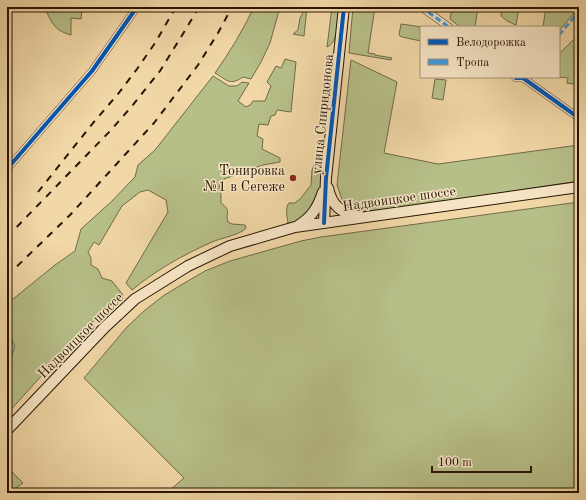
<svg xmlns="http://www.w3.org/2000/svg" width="586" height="500" font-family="'Old Standard TT',serif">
<rect width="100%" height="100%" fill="#f2d8a7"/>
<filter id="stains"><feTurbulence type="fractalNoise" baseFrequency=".005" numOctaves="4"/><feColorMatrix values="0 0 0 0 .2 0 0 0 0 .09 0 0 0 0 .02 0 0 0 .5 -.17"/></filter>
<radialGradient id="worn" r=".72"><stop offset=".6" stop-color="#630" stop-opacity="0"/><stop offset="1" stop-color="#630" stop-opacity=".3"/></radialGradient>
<path fill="#b7bf89" stroke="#706a47" d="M44 7H82L81 19 71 18V35C53 30 52 22 44 7Z
M254 7H280L270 43 261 62 251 79 243 77C230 86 227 80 215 73 230 52 243 30 254 7Z
M303 7H307L304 36 293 34 298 30 300 18 302 15Z
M332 7H339C338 19 339 42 327 47Z
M353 7H375L368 53 375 54V55L392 58 391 60 349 53Z
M452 7H478L475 27H460L450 19Z
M502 7H519L516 25 507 21 501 16Z
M546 7H579L559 31V27H543Z
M401 24 422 27 421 41 402 37 399 35Z
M578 35 579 52V85L567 83 568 78 559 77V54Z
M285 59 296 62 291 112 277 110 275 115 271 116 268 125 259 124 257 136 263 139 262 149 280 158V162L263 165 224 179 219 186 221 194V203C232 211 225 212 228 222L232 224 245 225 246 228C240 235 221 238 212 242 183 255 156 270 132 290L126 283 168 212 166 200 148 190 140 192 122 206 99 245 94 242 88 252 91 258V265L98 269 102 278 112 281 123 295 89 325 61 354 7 414V304L55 265 75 251 81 229 111 202 135 177 138 165 155 150 213 76 229 86H237L242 82 249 83 238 101 246 107 250 105 253 101H265L271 86 267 82 276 66 281 68Z
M351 60 397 82 384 153 438 164 579 145V181L376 212 354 211 345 208 337 185Z
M435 79 446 80 443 100 432 98Z
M320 158 323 162V174L319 193 309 214 292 224 288 223C287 216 285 208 289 203H295L301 198 311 185 312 170 315 163Z
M579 202V493H170V490L184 478 84 378 127 327 144 311 163 296 181 285 205 271 230 261 301 241 321 237Z
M7 467 23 483 9 493H7Z"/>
<path fill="#9cbaa5" stroke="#6e7865" d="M7 335 10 336 15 346 11 358H7Z"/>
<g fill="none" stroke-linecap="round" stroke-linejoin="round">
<g stroke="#5a452e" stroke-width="8">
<path id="street" d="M421 7 449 27
M515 77 516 78H523L579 118
M7 169 92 71 137 7"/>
</g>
<g stroke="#281405" stroke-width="12">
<path id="secondary" d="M328 188C332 206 341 213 359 216
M324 223 326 178 344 7
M299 225C312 217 318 207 323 192
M7 430 105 327 135 299 188 266 230 246 295 227 579 187"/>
</g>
<use href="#street" stroke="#f7e6c6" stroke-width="7"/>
<use href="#secondary" stroke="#f7e6c6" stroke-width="10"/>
<path stroke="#281405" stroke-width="2" stroke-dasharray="7 7" stroke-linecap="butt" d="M38 192 93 123 118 94 137 69 155 43 176 7
M7 237 112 129 132 106 160 71 181 37 199 7
M7 276 70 215 154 123 198 65 218 33 232 7"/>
<path stroke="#3d9add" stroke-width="3" stroke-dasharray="6 3" stroke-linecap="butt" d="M421 7 449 27
M559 35 579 11"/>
<g stroke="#f7e6c6" stroke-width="6">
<path id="cycleway" d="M515 77 516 78H523L579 118
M7 169 92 71 137 7
M324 223 326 178 344 7"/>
</g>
<use href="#cycleway" stroke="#0057b8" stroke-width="4"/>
</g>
<circle fill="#8f2418" stroke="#f7e6c6" stroke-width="1.5" cx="293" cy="178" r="4"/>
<g text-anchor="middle" stroke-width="3" stroke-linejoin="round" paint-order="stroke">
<g font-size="14" fill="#281405" stroke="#f7e6c6">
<text transform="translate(322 114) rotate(-84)" y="5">улица Спиридонова</text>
<text transform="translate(399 198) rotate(-8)" y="5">Надвоицкое шоссе</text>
<text transform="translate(80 335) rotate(-45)" y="5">Надвоицкое шоссе</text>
</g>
<g font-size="14" fill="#281405" stroke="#f7e6c6" text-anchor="end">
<text x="285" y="175">Тонировка<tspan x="285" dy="16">№1 в Сегеже</tspan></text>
</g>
</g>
<rect width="586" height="500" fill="none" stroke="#f2d8a7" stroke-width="24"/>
<rect x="8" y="8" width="570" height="484" fill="none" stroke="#281405" stroke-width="2"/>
<rect x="12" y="12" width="562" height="476" fill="none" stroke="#281405"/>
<rect x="420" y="26" width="140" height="52" fill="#f7e6c6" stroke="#a49279"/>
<rect x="428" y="39" width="20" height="6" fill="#0057b8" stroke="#a49279"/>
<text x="456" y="46" font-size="12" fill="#281405">Велодорожка</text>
<rect x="428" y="59" width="20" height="6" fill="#3d9add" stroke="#a49279"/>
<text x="456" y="66" font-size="12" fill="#281405">Тропа</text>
<path d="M432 466v6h99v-6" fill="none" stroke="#281405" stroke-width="2"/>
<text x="438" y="466" font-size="12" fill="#281405" stroke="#f7e6c6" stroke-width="3" paint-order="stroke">100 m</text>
<rect width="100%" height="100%" filter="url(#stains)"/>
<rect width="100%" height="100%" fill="url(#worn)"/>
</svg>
